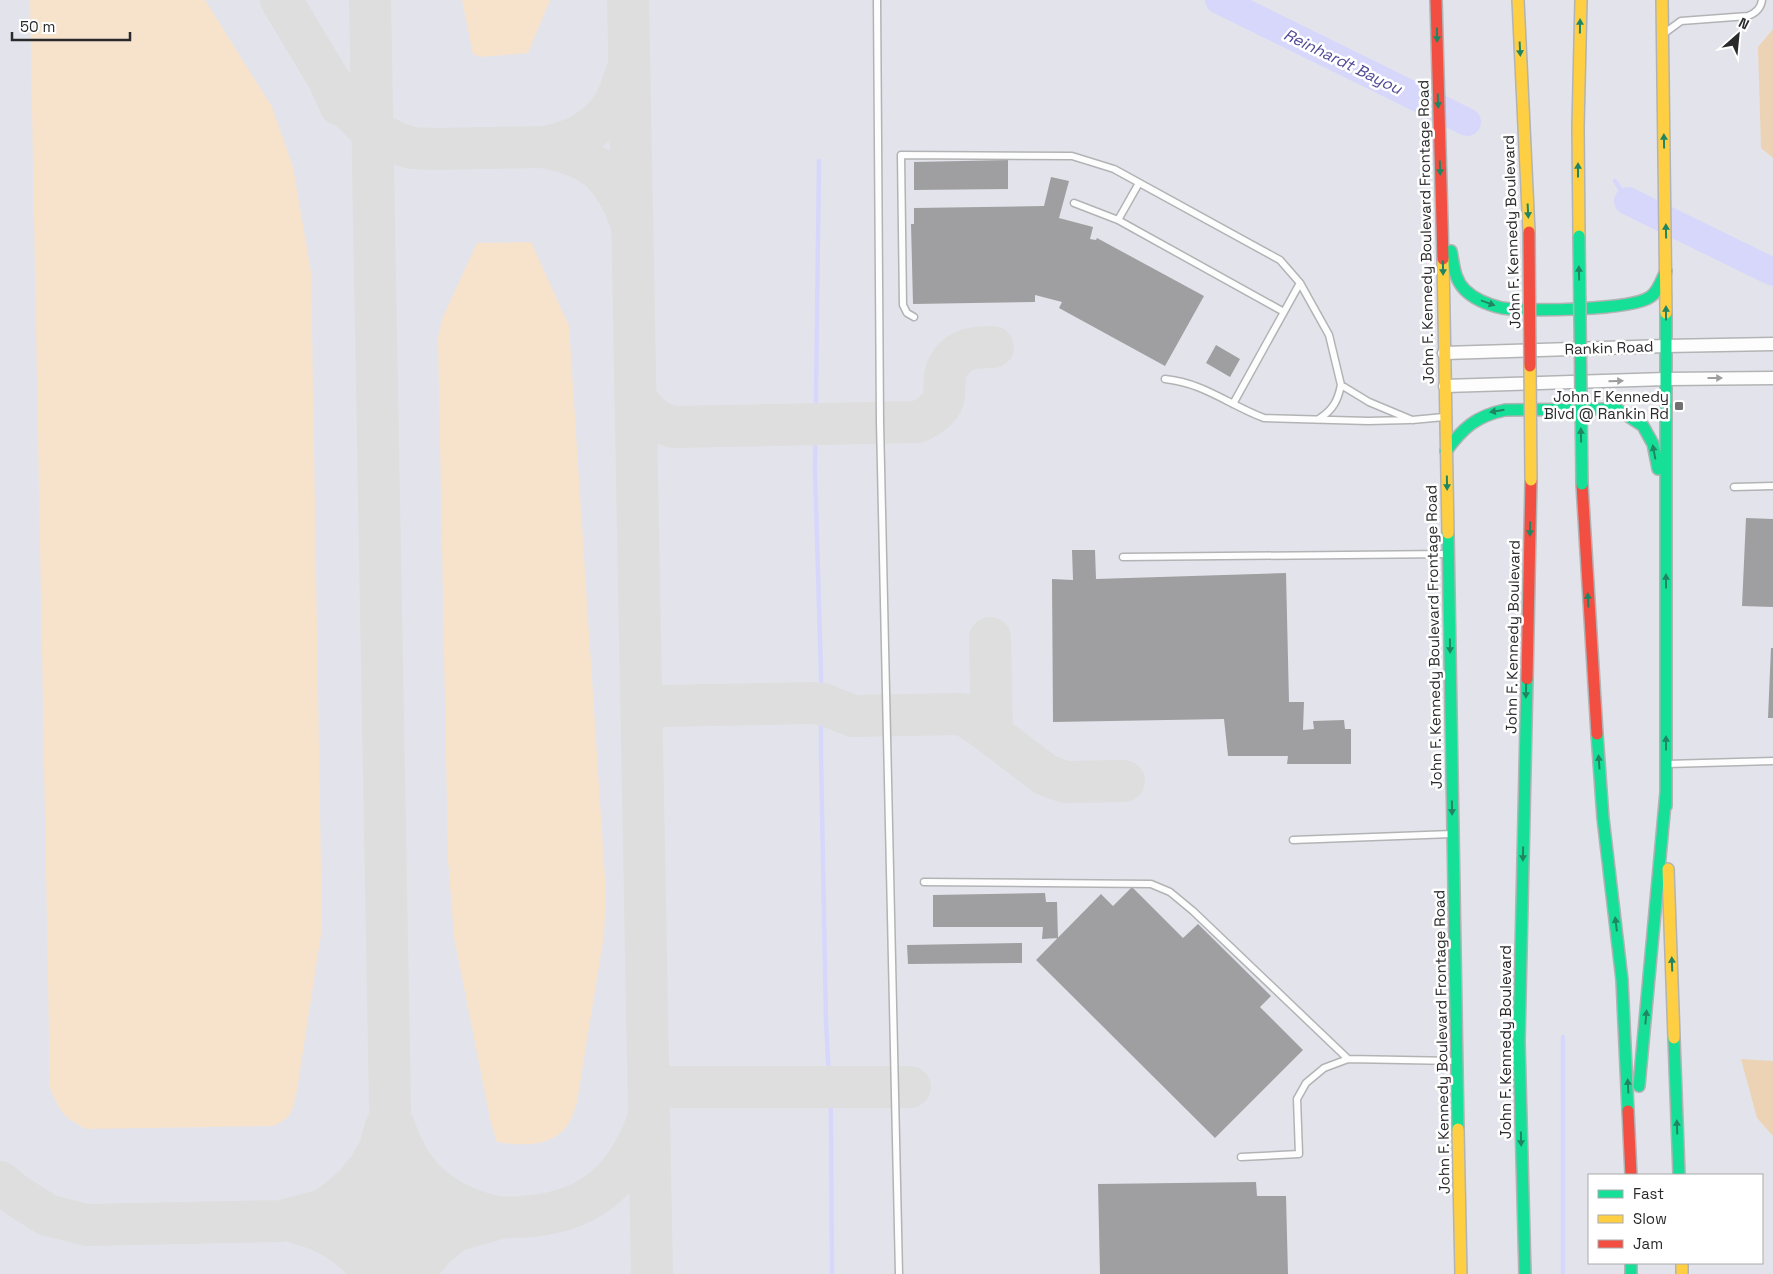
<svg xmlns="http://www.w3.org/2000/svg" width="1773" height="1274" font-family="'Space Grotesk',sans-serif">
<rect width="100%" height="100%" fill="#f4f4f6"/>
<path fill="#e3e4eb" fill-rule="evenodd" d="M0 0H1773V1274H0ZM1589 1175H1762V1263H1589Z"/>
<path fill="#f7e2cc" d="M30 0H205L272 107 293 167 311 272 322 928 297 1090C292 1110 294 1117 273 1126L86 1129C62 1116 61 1113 50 1088Z
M462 0H550L528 53 480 57 473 54Z
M531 242 569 326 606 894 604 935 577 1102C575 1108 573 1115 570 1121 555 1148 523 1146 497 1142L491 1123 454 937 448 859 438 337 442 319 477 243Z"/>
<path fill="#ecd3b6" d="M1773 29V158L1761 148 1758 47Z
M1741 1059 1773 1061V1136L1757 1118Z"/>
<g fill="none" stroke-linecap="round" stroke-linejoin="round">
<path stroke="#d7d7fc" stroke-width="4.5" d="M819 161 815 471 821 674V755L826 1022 831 1115 832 1274
M1615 181 1628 201
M1563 1037V1274"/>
<path stroke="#d7d7fc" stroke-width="28" d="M1219 0 1467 122
M1628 201 1773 272"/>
<path stroke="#dedede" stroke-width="42" d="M281 0 329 80 340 105
M370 0 393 1274
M628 0 652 1274
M329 80 349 108 360 120 372 131 397 143 412 148 436 149 543 147C571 143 599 129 614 104 620 94 623 82 627 71
M543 147C592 156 613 173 630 220
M635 394C643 412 654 422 673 427L917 422C929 417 941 410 944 396 945 389 944 383 945 376 945 372 947 369 949 365 959 348 975 347 993 347
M990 638 992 734
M641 690C646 699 650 704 660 706L810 703 823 704 853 716 962 714 977 723 1046 775 1065 782 1124 781
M649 1103C654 1095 657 1089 668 1087H910
M394 1126C412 1181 445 1205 500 1218L454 1231 433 1249 413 1274
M0 1182 16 1195 47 1215 87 1225 281 1221 323 1210 338 1200 355 1185 368 1169 379 1151 386 1126
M302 1221 521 1217C587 1213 624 1184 647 1122
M299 1224C328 1230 356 1248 372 1274"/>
</g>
<path fill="#9f9fa1" d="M1008 160V189L914 190V162Z
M1051 177 1069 181 1059 218 1093 227 1090 239 1096 240 1097 238 1204 296 1165 366 1059 308 1062 302 1035 295V302L913 304 911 224H914V208L1044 206Z
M1216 345 1240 359 1230 377 1206 363Z
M1746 518 1773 519V607L1742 606Z
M1072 550H1095L1096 579 1286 573 1289 702H1304L1303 730 1314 729 1313 721 1344 720 1345 729H1351V764H1287L1288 756H1228L1224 719 1053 722 1052 579 1073 580Z
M1771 648H1773V718H1768Z
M1132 887 1183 938 1198 924 1271 996 1260 1007 1303 1050 1215 1138 1036 960 1101 894 1113 906Z
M1045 893 1046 902H1057L1058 938 1042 939 1043 927H933V895Z
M1022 943V963L908 964 907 945Z
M1256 1182 1257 1196H1286L1288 1274H1100L1098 1184Z"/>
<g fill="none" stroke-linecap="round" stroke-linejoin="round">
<g stroke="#b2b3b4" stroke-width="9">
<path id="lane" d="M877 0 880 422 899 1274
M1666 32 1681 21 1748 16C1756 13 1761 8 1762 0
M1074 203 1118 220 1284 312
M1118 220 1139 183
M914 317 907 313 903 305 901 155 1072 156 1114 169 1280 260 1300 283 1329 335 1341 385 1369 402 1412 420 1444 417
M1165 379C1204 383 1229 405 1264 418L1368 421 1409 420
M1233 404 1300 283
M1320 418C1333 410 1338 400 1341 385
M1734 487 1773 486
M1123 557 1447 554
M1667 764 1773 761
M1293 840 1452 834
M924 882 1151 884 1170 892 1193 911 1348 1059 1456 1061
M1241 1157 1299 1154 1297 1099 1306 1083 1324 1068 1348 1059"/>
</g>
<g stroke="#b2b3b4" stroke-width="15">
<path id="street" d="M1444 353 1666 346 1773 344
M1445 386 1666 379 1773 378"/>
</g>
<g stroke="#b2b3b4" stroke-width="14">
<path id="fast" d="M1451 251C1454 265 1454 279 1465 290 1474 299 1489 305 1502 308 1526 312 1632 310 1650 297 1658 292 1662 279 1666 271
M1666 313V806
M1446 451C1463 428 1476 416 1505 410L1617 409 1643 426 1653 444 1658 469
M1448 533 1458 1129
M1597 734 1603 818 1622 980 1628 1111
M1674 1038 1679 1175
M1639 1086 1666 792
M1631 1263V1274
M1525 1274 1519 1042 1527 679"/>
</g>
<g stroke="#b2b3b4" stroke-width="14">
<path id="slow" d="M1518 0 1529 232
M1662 0 1666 313
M1579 236 1578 127 1581 0
M1443 259 1448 533
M1668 869 1674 1038
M1458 1129 1461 1274
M1682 1263V1274"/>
</g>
<g stroke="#b2b3b4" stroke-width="14">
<path id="jam" d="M1436 0 1443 259
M1582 484 1597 734
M1527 679 1531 480
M1628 1111 1631 1175"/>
</g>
<use href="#lane" stroke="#fdfdfe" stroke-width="6"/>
<use href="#street" stroke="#fdfdfe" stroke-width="12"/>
<use href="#fast" stroke="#16e098" stroke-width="11"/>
<use href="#slow" stroke="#ffcf43" stroke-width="11"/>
<use href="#jam" stroke="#f24e42" stroke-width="11"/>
<g stroke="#b2b3b4" stroke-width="14" stroke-linecap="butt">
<path id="fast-bridge" d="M1579 236 1582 484"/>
</g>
<g stroke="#b2b3b4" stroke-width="14" stroke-linecap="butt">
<path id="slow-bridge" d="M1530 366 1531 480"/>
</g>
<g stroke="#b2b3b4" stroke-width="14" stroke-linecap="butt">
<path id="jam-bridge" d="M1529 232 1530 366"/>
</g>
<use href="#fast-bridge" stroke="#16e098" stroke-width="11"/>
<use href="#slow-bridge" stroke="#ffcf43" stroke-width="11"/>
<use href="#jam-bridge" stroke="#f24e42" stroke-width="11"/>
</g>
<defs><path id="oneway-solid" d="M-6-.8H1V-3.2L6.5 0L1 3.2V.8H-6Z" transform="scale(1.25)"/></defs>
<g fill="#208562">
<use href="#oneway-solid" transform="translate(1580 26) rotate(-89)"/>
<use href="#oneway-solid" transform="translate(1437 35) rotate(89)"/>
<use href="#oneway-solid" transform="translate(1520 49) rotate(87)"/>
<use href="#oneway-solid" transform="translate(1438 101) rotate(88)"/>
<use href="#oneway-solid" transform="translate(1664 141) rotate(-91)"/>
<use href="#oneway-solid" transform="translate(1440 168) rotate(88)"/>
<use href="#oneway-solid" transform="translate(1578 170) rotate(-90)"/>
<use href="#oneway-solid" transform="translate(1528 211) rotate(87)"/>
<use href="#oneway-solid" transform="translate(1666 231) rotate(-91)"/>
<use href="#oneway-solid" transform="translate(1443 268) rotate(89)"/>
<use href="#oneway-solid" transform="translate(1579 273) rotate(-91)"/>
<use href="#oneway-solid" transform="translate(1488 303) rotate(20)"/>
<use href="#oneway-solid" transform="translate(1666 313) rotate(-90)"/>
<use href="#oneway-solid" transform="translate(1497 411) rotate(171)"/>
<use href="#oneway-solid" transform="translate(1581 435) rotate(-91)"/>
<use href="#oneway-solid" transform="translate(1654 452) rotate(-101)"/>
<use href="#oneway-solid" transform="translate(1447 483) rotate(89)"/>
<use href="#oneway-solid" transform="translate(1530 529) rotate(91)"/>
<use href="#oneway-solid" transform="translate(1666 581) rotate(-90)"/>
<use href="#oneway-solid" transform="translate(1588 600) rotate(-93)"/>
<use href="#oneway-solid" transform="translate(1450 646) rotate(89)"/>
<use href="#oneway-solid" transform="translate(1526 691) rotate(91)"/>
<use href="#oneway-solid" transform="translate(1666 743) rotate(-90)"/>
<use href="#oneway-solid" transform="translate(1599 762) rotate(-94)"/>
<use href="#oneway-solid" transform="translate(1452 808) rotate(89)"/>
<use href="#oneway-solid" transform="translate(1523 854) rotate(91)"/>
<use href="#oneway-solid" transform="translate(1616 924) rotate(-97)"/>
<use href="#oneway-solid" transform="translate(1672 964) rotate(-92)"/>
<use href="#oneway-solid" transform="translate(1646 1017) rotate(-85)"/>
<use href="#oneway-solid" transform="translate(1628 1086) rotate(-93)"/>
<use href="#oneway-solid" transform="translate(1677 1127) rotate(-92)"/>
<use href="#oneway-solid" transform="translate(1521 1139) rotate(89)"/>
</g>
<g fill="#9e9ea0">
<use href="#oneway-solid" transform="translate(1715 378)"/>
<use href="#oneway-solid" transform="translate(1616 381) rotate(-2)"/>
</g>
<rect fill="#717173" stroke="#fff" stroke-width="2" x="1674" y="401" width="10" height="10" rx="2.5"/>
<g text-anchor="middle" stroke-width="5" stroke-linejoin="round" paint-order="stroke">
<g font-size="15" fill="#2a2a2c" stroke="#fff">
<text transform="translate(1426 232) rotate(-91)" y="5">John F. Kennedy Boulevard Frontage Road</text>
<text transform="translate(1512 232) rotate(-92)" y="5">John F. Kennedy Boulevard</text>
<text transform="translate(1609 348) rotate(-2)" y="5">Rankin Road</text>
<text transform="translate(1434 637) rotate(-91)" y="5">John F. Kennedy Boulevard Frontage Road</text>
<text transform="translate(1513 637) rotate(-89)" y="5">John F. Kennedy Boulevard</text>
<text transform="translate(1442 1042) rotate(-91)" y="5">John F. Kennedy Boulevard Frontage Road</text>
<text transform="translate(1506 1042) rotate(-90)" y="5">John F. Kennedy Boulevard</text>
</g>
<g font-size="15" fill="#2a2a2c" stroke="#fff" text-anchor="end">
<text x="1669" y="402">John F Kennedy<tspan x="1669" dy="17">Blvd @ Rankin Rd</tspan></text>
</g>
<g font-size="16" font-style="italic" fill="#514b95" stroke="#fff">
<text transform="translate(1343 61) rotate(26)" y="6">Reinhardt Bayou</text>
</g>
</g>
<rect x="1588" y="1174" width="175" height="90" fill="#ffffff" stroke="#aaaaab"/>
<rect x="1598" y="1190" width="25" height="8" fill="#16e098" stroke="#aaaaab"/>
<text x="1633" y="1199" font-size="15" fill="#2a2a2c">Fast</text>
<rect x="1598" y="1215" width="25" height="8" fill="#ffcf43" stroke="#aaaaab"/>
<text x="1633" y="1224" font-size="15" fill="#2a2a2c">Slow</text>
<rect x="1598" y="1240" width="25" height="8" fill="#f24e42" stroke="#aaaaab"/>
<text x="1633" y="1249" font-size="15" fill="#2a2a2c">Jam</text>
<g transform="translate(1738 35) rotate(27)" stroke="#ffffff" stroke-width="4" paint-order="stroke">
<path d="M0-4L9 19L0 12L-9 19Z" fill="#2a2a2c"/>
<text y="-8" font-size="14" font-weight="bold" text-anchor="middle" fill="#2a2a2c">N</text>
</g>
<path d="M12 32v8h118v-8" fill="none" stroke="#2a2a2c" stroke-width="2.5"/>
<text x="20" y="32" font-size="15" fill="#2a2a2c" stroke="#ffffff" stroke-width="4" paint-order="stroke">50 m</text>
</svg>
